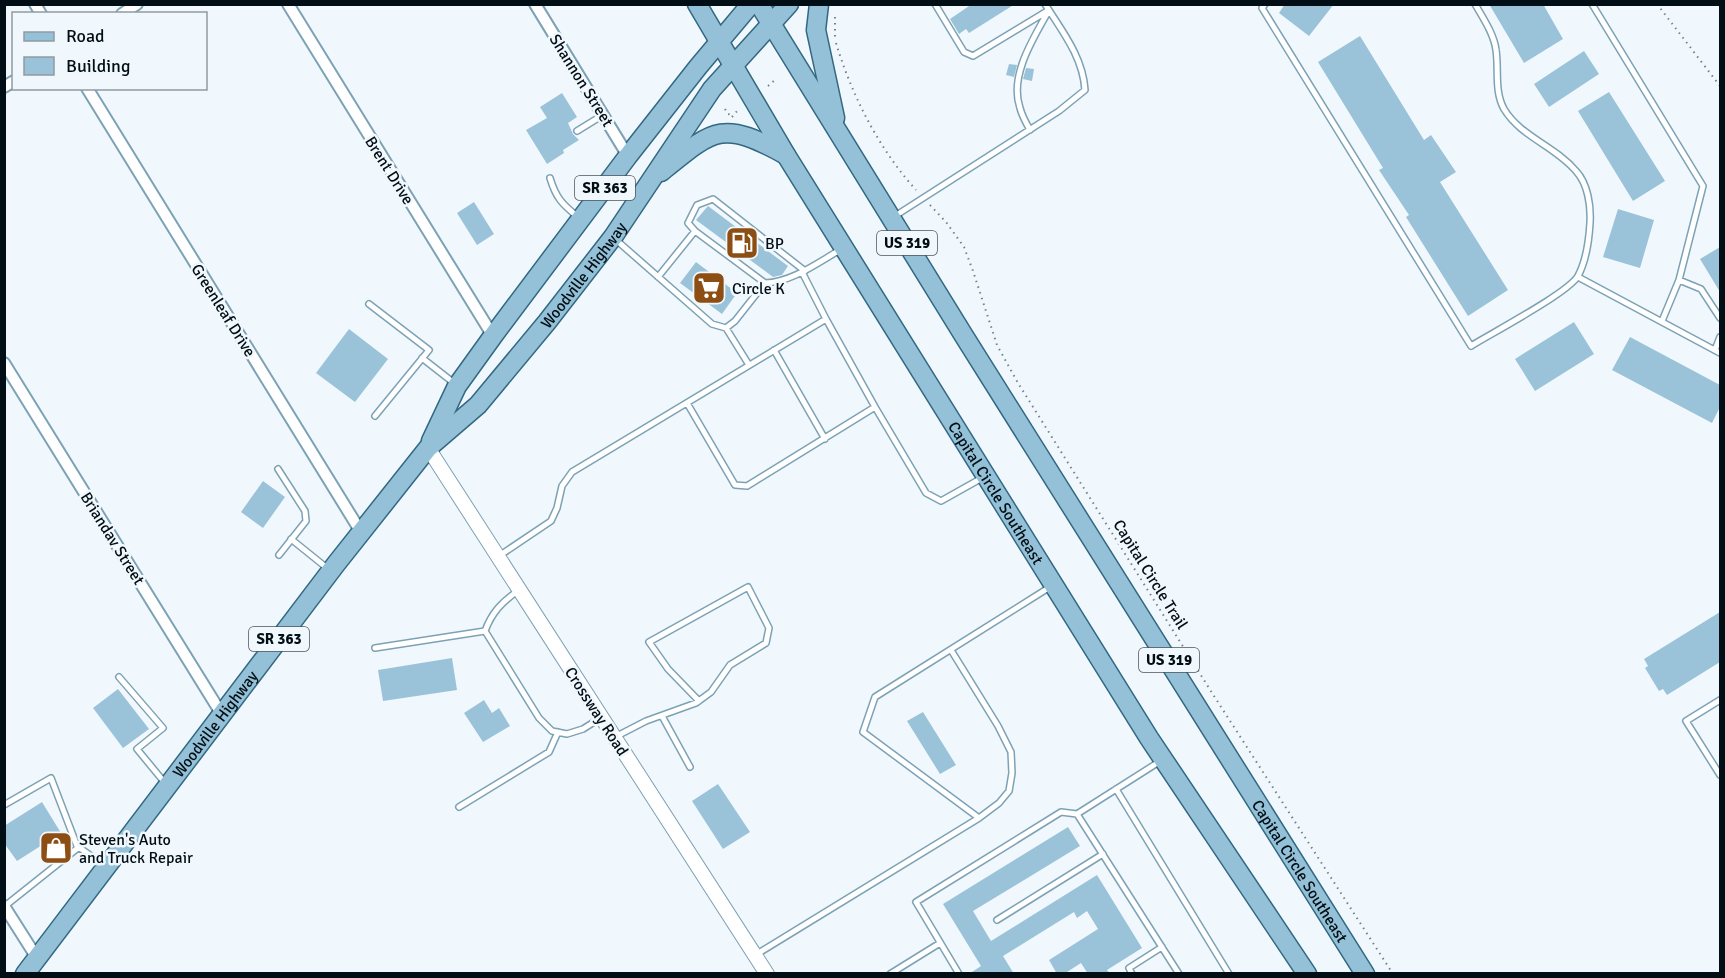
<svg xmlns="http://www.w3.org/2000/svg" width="1725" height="978" font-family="Signika,sans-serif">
<rect width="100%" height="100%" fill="#f1f8fd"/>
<path fill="#9ac3d9" d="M972 4H1015L969 33 966 29 959 34 950 19Z
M1285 4H1334L1309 36 1279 13Z
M1489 4H1543L1563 39 1524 63Z
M1360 36 1424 140 1431 135 1456 172 1440 182 1508 290 1468 316 1406 217 1409 215 1379 170 1383 168 1318 62Z
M1584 51 1599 74 1549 107 1534 84Z
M1009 64 1017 65 1014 77 1006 75Z
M1026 68 1034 69 1032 81 1023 79Z
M1609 92 1665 181 1633 201 1578 111Z
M562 93 577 117 568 123 573 134 579 140 563 150 564 153 547 164 526 130 547 118 540 107Z
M474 202 494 234 477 245 457 213Z
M708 206 788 266 782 275 773 277 696 220Z
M1618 209 1654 220 1640 268 1603 257Z
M1720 247V292L1700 259Z
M696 262 737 293 722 314 680 283Z
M1574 322 1594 354 1535 391 1515 359Z
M349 329 388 359 355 402 316 373Z
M1630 337 1720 385V407L1712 423 1612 370Z
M263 481 285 497 263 528 241 512Z
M1720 612V662L1667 695 1663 689 1659 691 1645 668 1648 666 1644 659Z
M452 658 457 690 383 701 378 670Z
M118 689 149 729 123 748 93 708Z
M484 700 492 713 499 708 510 726 483 742 464 713Z
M923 712 956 765 940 774 907 721Z
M718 784 750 832 723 849 692 801Z
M42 802 61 833 17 861 4 843V826Z
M1068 827 1080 846 973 911 991 941 1097 875 1142 948 1107 970 1110 974H1088L1081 963 1064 974H1057L1049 960 1098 929 1087 911 1077 918 1074 912 1003 956 1014 974H969L981 966 943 904Z"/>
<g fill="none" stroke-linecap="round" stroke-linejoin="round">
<g stroke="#7da2b5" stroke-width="8">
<path id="service" d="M935 4 964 52 973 56 1049 10
M1265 4 1262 8 1471 346C1492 333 1568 293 1578 276 1586 261 1589 240 1590 223 1591 206 1588 184 1576 171 1555 146 1521 137 1504 109 1494 91 1499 69 1496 50 1494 34 1483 18 1475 4
M1592 4 1703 186 1679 280 1662 321
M1030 130C1026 123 1022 116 1020 108 1009 76 1033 39 1048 12
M577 131 603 115
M550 178C556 198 562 204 578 217
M895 216 1059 111 1085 90C1083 57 1062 31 1045 4
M615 239 712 324 726 328 735 321 765 283
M805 271 713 199 697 205 688 223 695 231 765 283C792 282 817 263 840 250
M658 277 695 231
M1578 277 1720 353
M1679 280 1701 289 1720 318
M369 304 429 350 375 416
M726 328 749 365
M774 350 825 439
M1715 350 1720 337
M422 358 454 383
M687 403 735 485 747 486 875 407 826 319
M875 407 926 493 941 501 982 478
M278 469 305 511 306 521 279 555
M291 539 327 568
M499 556 551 521 557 508 562 486 572 472 826 319 802 272
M485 631 539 718 552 731 567 734 583 729 602 717
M485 631C492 612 502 602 519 590
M375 648 485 631
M951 650 998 726 1011 752 1012 773 1009 791 999 803 979 818 863 732 875 697 1050 587
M119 677 163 728 137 749 165 783
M1720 700 1686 721 1720 775
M662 716 690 767
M615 737 646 721 696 703 711 692 730 665 766 643 769 628 748 587 649 642 668 669 699 701
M1116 789 1229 974
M4 805 51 778 77 846 104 865
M459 807 549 752 558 732
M1077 814 1179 974
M5 906 79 847
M997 920 1103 854
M757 954 979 818
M890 974 940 943
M959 974 916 902 1061 812 1077 814 1162 760
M1132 974 1129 968 1162 947"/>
</g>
<g stroke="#7da2b5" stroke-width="14">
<path id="minor" d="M35 4 41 14
M288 4 493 336
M535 4 628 156
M122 14 137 4
M4 87 14 81
M87 88 361 532
M4 363 221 713
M4 906 37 958"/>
</g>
<g stroke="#7da2b5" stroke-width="16">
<path id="tertiary" d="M428 448 767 974"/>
</g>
<g stroke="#326882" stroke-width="21">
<g id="primary">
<path id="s1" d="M697 4 786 155 1149 738 1307 974"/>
<path id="s2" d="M759 4 964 336 1365 974"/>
<path d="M819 4 816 30 835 118"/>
<path d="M661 172C715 128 722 120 786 155"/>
<path d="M431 441 457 386 493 336 628 156 698 67 751 4"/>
<path id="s3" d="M25 974 336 564 428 448 478 405 547 322 613 237 712 89 789 4"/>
</g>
</g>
<path stroke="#778187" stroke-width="2" stroke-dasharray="1.5 4.5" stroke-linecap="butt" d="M1657 4 1720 86
M835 17V38
M836 43C852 96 879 149 916 190
M768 86 775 80
M725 109 728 114 732 115
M732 117 738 110
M930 205 946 222 964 247 973 271 997 345 1018 383 1214 696 1393 974"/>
<use href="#service" stroke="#fff" stroke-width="5"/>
<use href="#minor" stroke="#fff" stroke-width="10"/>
<use href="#tertiary" stroke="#fff" stroke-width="14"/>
<use href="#primary" stroke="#94c1d7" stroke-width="18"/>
</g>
<defs>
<g id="fuel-square" transform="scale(1.725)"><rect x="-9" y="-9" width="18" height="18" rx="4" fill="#8c4e12" stroke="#f1f8fd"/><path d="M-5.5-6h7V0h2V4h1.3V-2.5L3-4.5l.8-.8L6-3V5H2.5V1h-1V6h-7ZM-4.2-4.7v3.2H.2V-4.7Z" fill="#fff"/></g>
<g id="supermarket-square" transform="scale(1.725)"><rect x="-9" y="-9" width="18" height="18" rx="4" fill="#8c4e12" stroke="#f1f8fd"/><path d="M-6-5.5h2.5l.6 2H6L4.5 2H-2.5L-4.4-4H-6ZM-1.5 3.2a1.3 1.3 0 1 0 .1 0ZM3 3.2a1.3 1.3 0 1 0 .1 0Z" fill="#fff"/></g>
<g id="shop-square" transform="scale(1.725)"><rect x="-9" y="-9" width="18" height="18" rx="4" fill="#8c4e12" stroke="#f1f8fd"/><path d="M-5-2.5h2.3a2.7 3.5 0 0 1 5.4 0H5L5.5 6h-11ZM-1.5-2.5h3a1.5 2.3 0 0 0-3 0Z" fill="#fff"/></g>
</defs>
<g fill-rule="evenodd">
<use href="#fuel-square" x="742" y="243"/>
<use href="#supermarket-square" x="709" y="288"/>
<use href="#shop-square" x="56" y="848"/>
</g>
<g text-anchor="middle" stroke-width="5" stroke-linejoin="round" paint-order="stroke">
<g fill="#f1f8fd" stroke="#4a545b" stroke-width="1.5">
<rect x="575" y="176" width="60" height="24" rx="4.5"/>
<rect x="877" y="231" width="60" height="24" rx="4.5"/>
<rect x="249" y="627" width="60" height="24" rx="4.5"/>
<rect x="1139" y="648" width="60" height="24" rx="4.5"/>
</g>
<g font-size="15" font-weight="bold" fill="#020e15">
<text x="605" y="193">SR 363</text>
<text x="907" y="248">US 319</text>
<text x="279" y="644">SR 363</text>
<text x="1169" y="665">US 319</text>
</g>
<g font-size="16" fill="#020e15" stroke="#f1f8fd">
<text transform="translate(582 80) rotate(58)" y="6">Shannon Street</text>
<text transform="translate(390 170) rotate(58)" y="6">Brent Drive</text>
<text dy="6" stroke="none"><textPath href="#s3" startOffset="896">Woodville Highway</textPath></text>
<text transform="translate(224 310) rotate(58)" y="6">Greenleaf Drive</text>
<text dy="6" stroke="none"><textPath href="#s1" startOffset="573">Capital Circle Southeast</textPath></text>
<text transform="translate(113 538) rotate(58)" y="6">Briandav Street</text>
<text transform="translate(1151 574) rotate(58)" y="6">Capital Circle Trail</text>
<text transform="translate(597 711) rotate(57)" y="6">Crossway Road</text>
<text dy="6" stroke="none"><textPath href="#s3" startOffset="314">Woodville Highway</textPath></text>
<text dy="6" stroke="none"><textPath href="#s2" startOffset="1022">Capital Circle Southeast</textPath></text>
</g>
<g font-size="16" fill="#020e15" stroke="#f1f8fd" text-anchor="start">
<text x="765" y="249">BP</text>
<text x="732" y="294">Circle K</text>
<text x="79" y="845">Steven's Auto<tspan x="79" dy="18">and Truck Repair</tspan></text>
</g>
</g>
<rect width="1725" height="978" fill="none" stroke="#020e15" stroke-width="12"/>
<rect x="12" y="12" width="195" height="78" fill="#f1f8fd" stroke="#919aa0" stroke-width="1.5"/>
<rect x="24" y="32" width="30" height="9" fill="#94c1d7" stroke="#919aa0" stroke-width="1.5"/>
<text x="66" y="42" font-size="18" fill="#020e15">Road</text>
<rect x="24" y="57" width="30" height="18" fill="#9ac3d9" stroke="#919aa0" stroke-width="1.5"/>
<text x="66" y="72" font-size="18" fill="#020e15">Building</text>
</svg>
